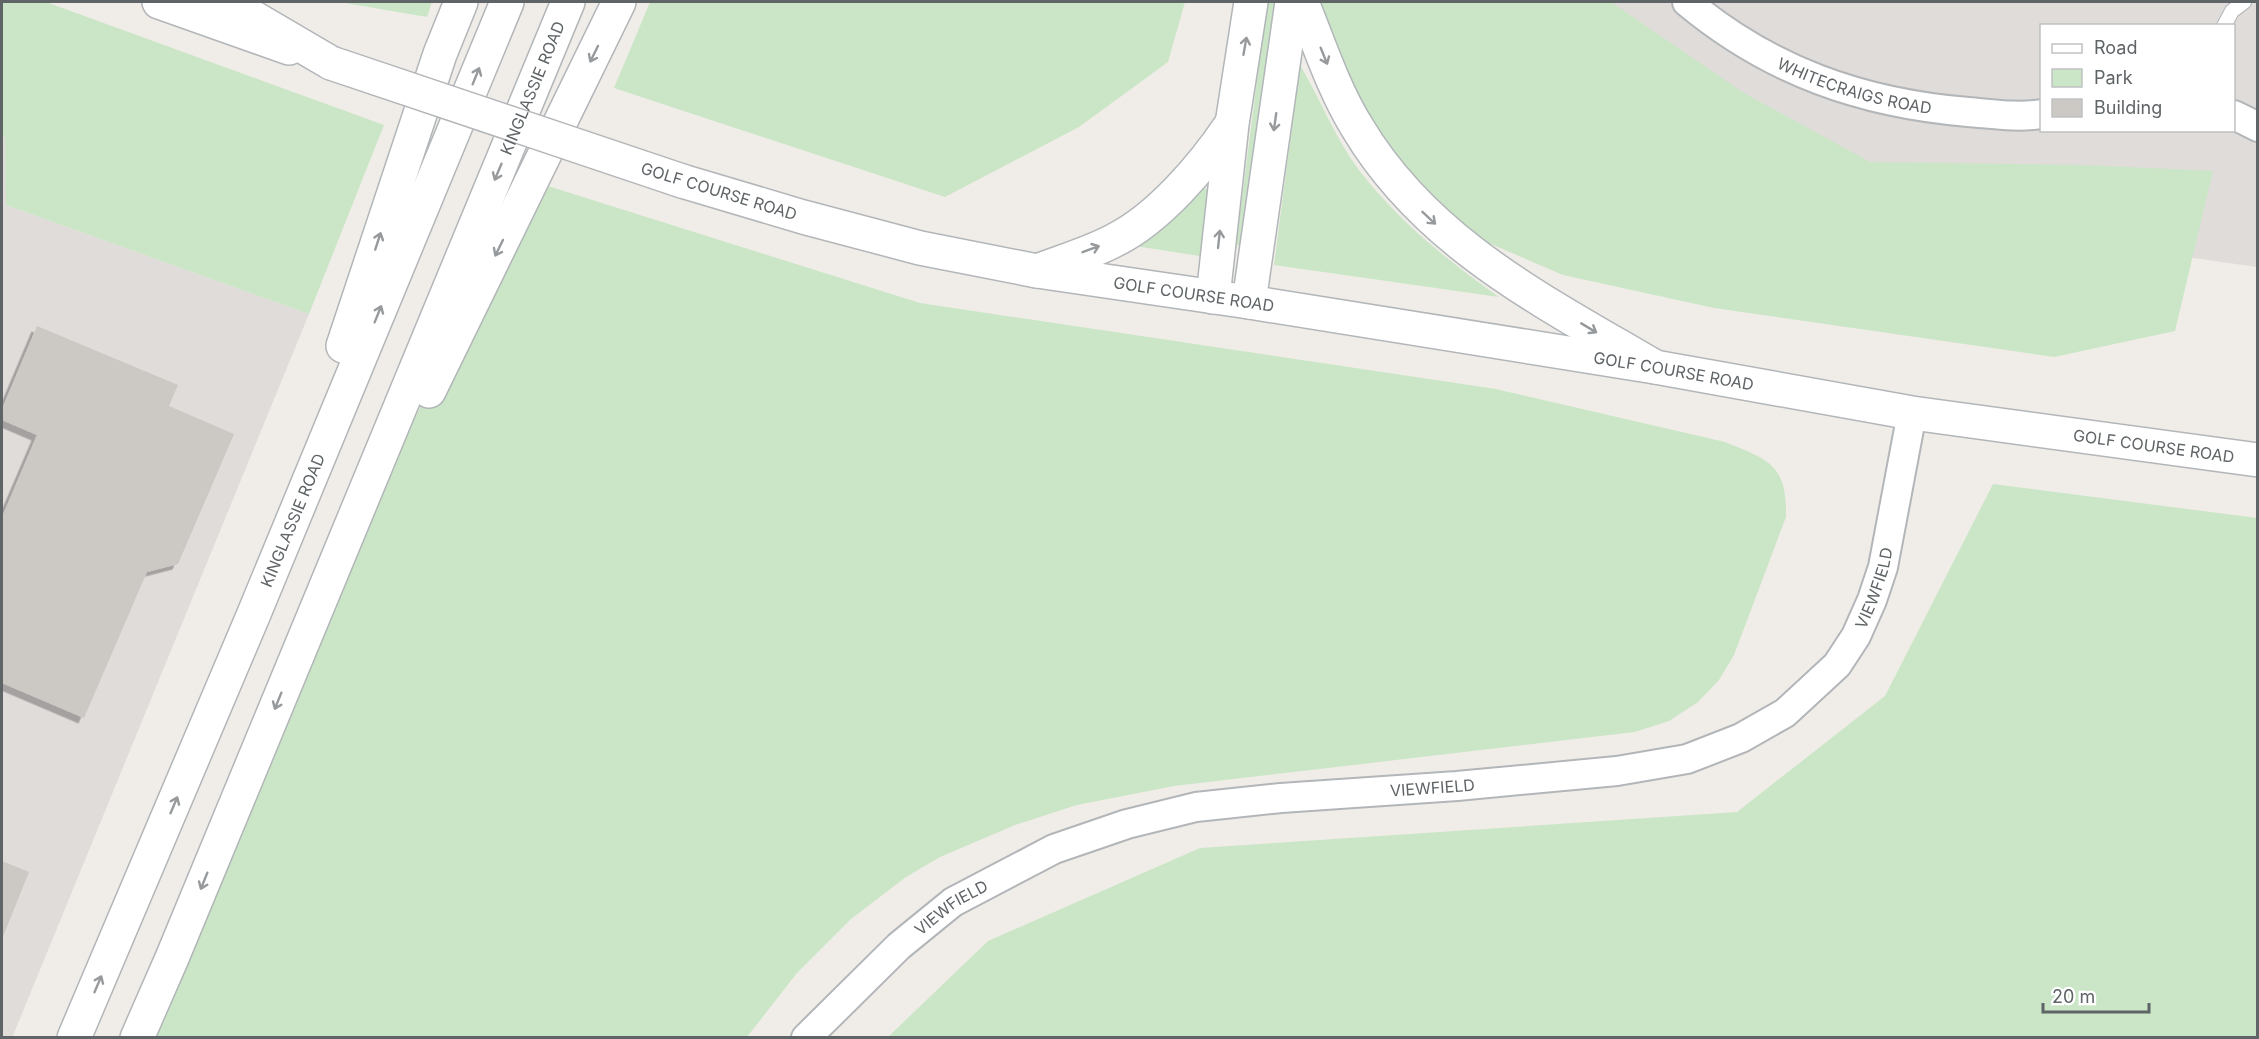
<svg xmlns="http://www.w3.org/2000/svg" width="2259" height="1039" font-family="Inter,sans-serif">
<defs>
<filter id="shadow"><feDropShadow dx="-5.5" dy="5.5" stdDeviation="0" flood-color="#0004"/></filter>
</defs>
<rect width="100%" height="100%" fill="#f0ede8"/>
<path fill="#dfdcda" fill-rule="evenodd" d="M1429 2H2257V267L1770 198ZM2042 26H2234V130H2042Z
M2 136 5 137 6 205 309 314 12 1038 2 1037Z"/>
<path fill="#cbe6c6" d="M2 2H46L384 125 309 314 6 205 5 137 2 135Z
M339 2H432L427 17Z
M650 2H1185L1168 62 1079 127 945 197 614 88Z
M1267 2H1274L1243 246 1236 245Z
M1302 2H1611L1744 93 1870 162 2085 165 2213 171 2175 331 2054 357 1714 308 1563 275 1426 216Z
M1300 65C1321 100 1335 138 1359 170 1398 221 1447 260 1499 297L1274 265Z
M532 181 920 303 1496 389 1725 442C1769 460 1787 464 1786 517L1734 655 1719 680 1698 702 1669 721 1635 732 1174 786 1077 805 1015 825 940 857 906 877 851 919 797 973 747 1037 137 1038 291 669Z
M1209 188 1200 256 1135 246C1166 228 1179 216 1203 189Z
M1993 484 2257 518V1037H888L988 941 1200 848 1737 812 1885 696Z"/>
<path fill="#ccc8c4" filter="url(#shadow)" d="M37 326 178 385 169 406 234 434 178 564 147 572 84 718 2 683V517L37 435 2 420V409Z
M2 861 29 872 2 939Z"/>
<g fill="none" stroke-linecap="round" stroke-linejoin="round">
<g stroke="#b3b6b9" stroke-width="16">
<path id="service" d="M2224 26 2232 11 2244 2"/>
</g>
<g stroke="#b3b6b9" stroke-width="32">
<g id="minor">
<path id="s1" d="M1687 2C1770 71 1861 103 1968 112 1993 114 2017 118 2042 114"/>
<path d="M2234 115 2258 127"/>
<path id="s2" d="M806 1038 899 946 953 902 1054 849 1127 824 1196 807 1281 798 1457 786 1617 771 1687 759 1741 738 1785 713 1837 665 1856 636 1872 600 1883 567 1912 413"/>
</g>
</g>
<g stroke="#b3b6b9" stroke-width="36">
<g id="tertiary">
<path d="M159 2 289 48"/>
<path id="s3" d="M682 181 803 217 920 248 1037 271 1249 302 1655 367 1912 413 2258 460"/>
</g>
</g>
<g stroke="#b2b6b9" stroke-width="36">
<g id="secondary">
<path d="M227 2 331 63"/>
<path d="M1302 2C1319 44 1333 88 1357 127 1426 243 1543 301 1655 367"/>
<path d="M1037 271C1063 261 1091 253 1115 240 1159 218 1203 166 1230 126"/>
<path d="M1213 297 1232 124 1251 2"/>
<path d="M1249 302 1292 2"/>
<path d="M343 346 440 54 461 2"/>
<path d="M429 391 619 2"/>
<path id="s4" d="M74 1038 253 616 507 2"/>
<path id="s5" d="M137 1038 172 958 568 2"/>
</g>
</g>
<use href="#service" stroke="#fff" stroke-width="14"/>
<use href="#minor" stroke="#fff" stroke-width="28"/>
<use href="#tertiary" stroke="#fff" stroke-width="33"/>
<use href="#secondary" stroke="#fff" stroke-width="33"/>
<g stroke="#b3b6b9" stroke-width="36" stroke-linecap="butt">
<path id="tertiary-bridge" d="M331 63 682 181"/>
</g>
<use href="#tertiary-bridge" stroke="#fff" stroke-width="33"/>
</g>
<defs><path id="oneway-shaft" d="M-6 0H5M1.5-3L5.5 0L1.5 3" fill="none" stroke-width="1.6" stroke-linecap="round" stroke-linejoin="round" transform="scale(1.5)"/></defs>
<g stroke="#979a9c">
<use href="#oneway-shaft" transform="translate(1245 46) rotate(-80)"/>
<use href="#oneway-shaft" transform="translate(594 54) rotate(116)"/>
<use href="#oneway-shaft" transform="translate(1324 56) rotate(68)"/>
<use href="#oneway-shaft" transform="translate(476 76) rotate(-68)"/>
<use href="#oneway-shaft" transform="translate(1275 122) rotate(98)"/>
<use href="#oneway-shaft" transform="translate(498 172) rotate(113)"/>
<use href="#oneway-shaft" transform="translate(1429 218) rotate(43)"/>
<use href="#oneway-shaft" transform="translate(1219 239) rotate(-84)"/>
<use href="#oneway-shaft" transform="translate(378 241) rotate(-72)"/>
<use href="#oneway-shaft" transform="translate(499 248) rotate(116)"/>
<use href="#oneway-shaft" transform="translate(1091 249) rotate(-21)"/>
<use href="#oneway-shaft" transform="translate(378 314) rotate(-68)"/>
<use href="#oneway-shaft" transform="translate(1589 328) rotate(31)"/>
<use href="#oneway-shaft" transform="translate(278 701) rotate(112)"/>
<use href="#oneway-shaft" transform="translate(174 805) rotate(-67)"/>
<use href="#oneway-shaft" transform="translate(204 881) rotate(112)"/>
<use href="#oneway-shaft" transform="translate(98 984) rotate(-67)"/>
</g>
<g text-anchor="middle" stroke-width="5" stroke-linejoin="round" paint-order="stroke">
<g font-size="16" fill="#5f6467" stroke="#fff">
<text dy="6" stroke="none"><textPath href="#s1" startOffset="190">WHITECRAIGS ROAD</textPath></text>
<text dy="6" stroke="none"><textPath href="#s5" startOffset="1029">KINGLASSIE ROAD</textPath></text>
<text transform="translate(719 191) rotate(17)" y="6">GOLF COURSE ROAD</text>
<text dy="6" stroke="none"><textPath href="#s3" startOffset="525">GOLF COURSE ROAD</textPath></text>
<text dy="6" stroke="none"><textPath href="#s3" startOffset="1011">GOLF COURSE ROAD</textPath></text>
<text dy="6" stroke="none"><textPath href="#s3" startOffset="1497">GOLF COURSE ROAD</textPath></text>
<text dy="6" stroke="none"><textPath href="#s4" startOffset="562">KINGLASSIE ROAD</textPath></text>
<text dy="6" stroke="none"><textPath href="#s2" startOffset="1222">VIEWFIELD</textPath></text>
<text dy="6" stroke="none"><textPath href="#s2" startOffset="700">VIEWFIELD</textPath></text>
<text dy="6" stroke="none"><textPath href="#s2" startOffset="196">VIEWFIELD</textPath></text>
</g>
</g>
<rect width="2259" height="1039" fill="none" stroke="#5f6467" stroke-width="6"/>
<rect x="2040" y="24" width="195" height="108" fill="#ffffff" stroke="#bfc1c2" stroke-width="1.5"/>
<rect x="2052" y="44" width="30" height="9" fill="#ffffff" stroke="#bfc1c2" stroke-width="1.5"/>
<text x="2094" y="54" font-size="18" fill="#5f6467">Road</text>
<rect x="2052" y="69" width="30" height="18" fill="#cbe6c6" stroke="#bfc1c2" stroke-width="1.5"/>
<text x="2094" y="84" font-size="18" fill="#5f6467">Park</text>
<rect x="2052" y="99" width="30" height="18" fill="#ccc8c4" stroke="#bfc1c2" stroke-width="1.5"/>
<text x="2094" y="114" font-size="18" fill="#5f6467">Building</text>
<path d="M2043 1003v9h106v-9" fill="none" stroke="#5f6467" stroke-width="3"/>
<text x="2052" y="1003" font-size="18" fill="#5f6467" stroke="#ffffff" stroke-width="4.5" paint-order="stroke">20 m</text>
</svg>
